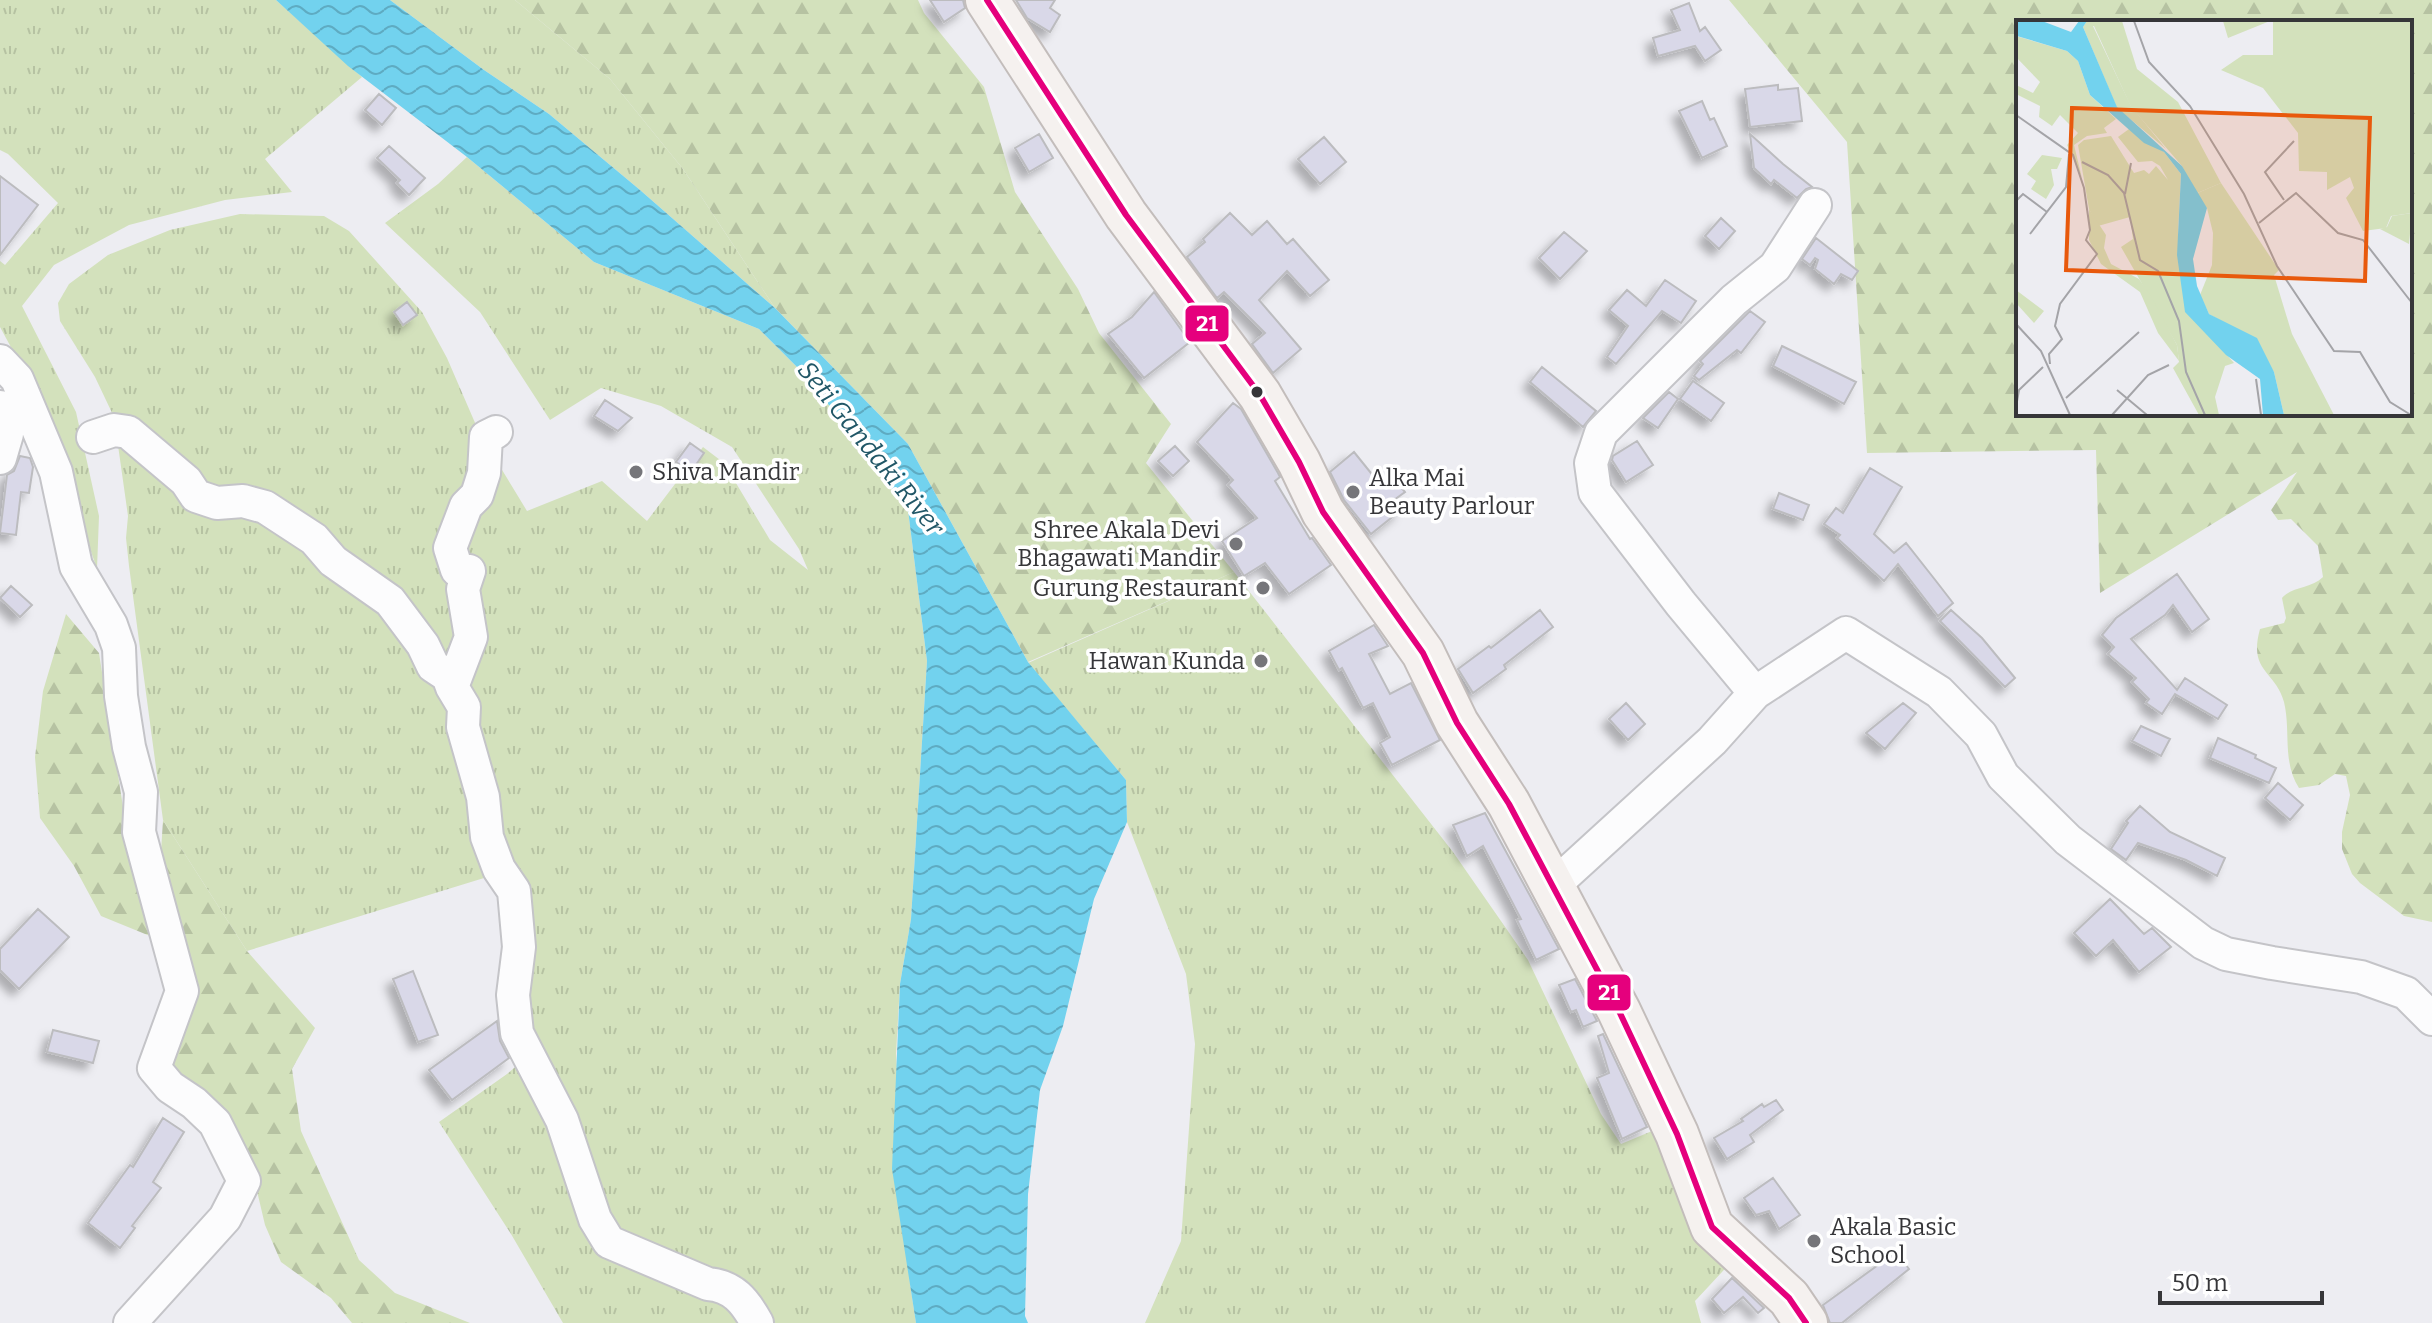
<svg xmlns="http://www.w3.org/2000/svg" width="2432" height="1323" font-family="Bitter,serif">
<defs>
<pattern id="grass-tufts" width="24" height="20" patternUnits="userSpaceOnUse" patternTransform="scale(2)"><rect width="24" height="20" fill="#d3e1bc"/><path d="M3 7l-1-3M5 7V3M7 7l1-3M15 17l-1-3M17 17v-4M19 17l1-3" fill="none" stroke="#b6c2a2"/></pattern>
<pattern id="forest-firs" width="22" height="20" patternUnits="userSpaceOnUse" patternTransform="scale(2)"><rect width="22" height="20" fill="#d3e1bc"/><path d="M5 1l3.5 6h-7zM16 11l3.5 6h-7z" fill="#b6c2a2"/></pattern>
<pattern id="water-waves" width="16" height="10" patternUnits="userSpaceOnUse" patternTransform="scale(2)"><rect width="16" height="10" fill="#72d2ee"/><path d="M0 5q4-4 8 0t8 0" fill="none" stroke="#5eabc2"/></pattern>
<filter id="shadow"><feDropShadow dx="-7" dy="7" stdDeviation="4" flood-color="#0004"/></filter>
</defs>
<rect width="100%" height="100%" fill="#ededf2"/>
<path fill="url(#grass-tufts)" d="M0 0H276L362 77 265 159 292 192 225 200 129 225 54 265 22 306 76 412 99 516 97 569 38 397 0 327V261L5 265 58 203 8 154 0 150Z
M390 0H515L610 79 683 169 775 308 640 190 549 114 484 70Z
M467 157 594 262 759 329 810 380 908 510 927 661 911 919 900 984 896 1054 910 1284 916 1323H563L511 1234 439 1122 507 1074 537 1048 524 1018 509 867 484 878 247 951 163 820 129 566 126 538 128 516 114 417 95 377 60 321 58 303 69 284 108 255 170 230 240 214 324 216 349 231 422 312 447 358 479 432 527 511 602 481 647 521 703 447 724 463 770 540 808 570 799 549 732 447 661 406 601 388 550 420 480 312 385 223 438 184Z
M1234 572 1453 852 1528 960 1601 1114 1621 1144 1664 1126 1735 1258 1695 1301 1701 1323H1145L1181 1241 1195 1044 1186 974 1127 822 1126 780 1028 663Z"/>
<path fill="url(#forest-firs)" fill-rule="evenodd" d="M515 0H918L924 13 984 87 1015 192 1078 289 1099 333 1171 424 1146 463 1234 572 1028 662 908 444 775 308 683 169 610 79Z
M1729 0H2432V922L2404 916 2360 883 2352 874 2342 849V832L2350 795 2346 776 2335 774 2319 785 2299 788C2282 762 2291 731 2284 702 2275 670 2248 672 2260 629L2284 623 2286 618 2282 598C2292 586 2311 589 2323 577L2318 546 2291 519 2278 520 2271 510 2297 472 2100 593 2096 450 1867 453 1847 142ZM2018 22H2410V414H2018Z
M66 614 99 653 128 839 150 936 101 916 74 866 40 818 35 757 43 691Z
M163 820 247 951 315 1028 292 1069 301 1131 359 1260 395 1293 470 1323H352L331 1298 281 1262 265 1225 257 1191 173 1074 175 1045 160 868Z"/>
<path fill="url(#water-waves)" d="M276 0H390L484 70 549 114 640 190 775 308 908 444 1028 662 1126 780 1127 822 1094 899 1063 1026 1040 1090 1028 1194 1025 1316 1028 1323H916L892 1169 900 984 911 919 927 661 908 510 810 380 759 329 594 262 467 157 348 66Z"/>
<path fill="#d9d8e8" stroke="#bcbcbf" stroke-width="2" filter="url(#shadow)" d="M930 0H963L965 8 944 22Z
M1016 0H1055L1050 8 1060 15 1050 32 1027 18Z
M1689 3 1700 31 1705 27 1721 50 1705 61 1695 46 1658 56 1653 38 1680 30 1671 10Z
M1778 85V90L1798 88 1802 121 1750 127 1745 89Z
M379 94 396 108 382 125 365 110Z
M1702 101 1710 120 1714 118 1727 146 1702 158 1679 111Z
M1039 134 1053 158 1029 172 1015 148Z
M1750 134 1783 164 1812 187 1806 189 1797 198 1774 180 1771 184 1754 168Z
M1324 137 1346 162 1320 184 1298 159Z
M389 146 425 178 409 195 397 183 400 180 377 158Z
M0 176 38 205 0 255Z
M1230 213 1252 235 1267 221 1287 244 1293 239 1329 280 1310 296 1287 271 1259 300 1301 349 1273 373 1252 344 1265 333 1224 292 1217 298 1187 257 1205 242 1203 239Z
M1721 218 1735 231 1719 249 1705 236Z
M1564 232 1587 251 1560 279 1539 258Z
M1816 238 1858 271 1852 280 1841 274 1834 284 1815 269 1818 260 1815 258 1810 265 1802 259Z
M1665 280 1696 301 1681 323 1662 311 1616 364 1607 357 1628 326 1609 310 1627 290 1646 306Z
M1154 292 1190 342 1144 378 1108 334 1132 317Z
M407 302 417 315 403 325 394 312Z
M1750 311 1765 322 1741 353 1737 350 1699 380 1694 376 1703 364 1700 361Z
M1782 346 1856 382 1844 404 1773 366Z
M1542 367 1596 411 1583 427 1530 382Z
M1693 381 1724 403 1711 421 1680 399Z
M1669 392 1678 399 1658 428 1643 418Z
M605 400 632 418 618 431 594 416Z
M1233 403 1241 409 1278 473 1280 477 1275 481 1310 539 1312 538 1331 565 1289 594 1265 563 1244 576 1222 541 1257 518 1228 485 1233 480 1197 442Z
M1637 441 1653 465 1626 482 1612 460 1613 456Z
M690 443 704 453 691 472 676 462Z
M1175 446 1189 461 1173 476 1158 461Z
M1354 452 1383 488 1394 479 1405 492 1394 500 1401 510 1371 534 1344 500 1330 472Z
M20 456 30 458 33 467 29 493 21 492 16 535 0 533 7 475 14 471Z
M1870 468 1902 487 1874 534 1894 553 1906 543 1936 581 1953 603 1938 616 1898 564 1884 581 1837 538 1840 535 1824 524 1836 508 1843 513Z
M1779 493 1809 505 1803 520 1773 509Z
M2177 574 2209 619 2192 632 2173 605 2165 615 2131 639 2177 690 2185 678 2227 705 2218 719 2175 694 2162 714 2146 703 2149 699 2132 682 2136 678 2108 654 2114 647 2102 635 2116 618Z
M11 586 32 605 20 617 0 598Z
M1540 610 1553 627 1504 665 1506 669 1473 693 1458 669 1489 646 1491 648Z
M1951 610 1982 638 2015 678 2005 687 1940 621Z
M1374 625 1388 646 1369 654 1390 694 1411 683 1440 740 1392 765 1380 743 1390 737 1373 703 1363 708 1342 668 1339 670 1329 651Z
M1626 703 1645 724 1628 740 1609 719Z
M1903 703 1916 713 1885 749 1866 733Z
M2141 726 2170 739 2161 756 2132 741Z
M2218 738 2256 755 2255 758 2276 768 2269 783 2210 758Z
M2278 783 2303 805 2290 820 2265 798Z
M2140 806 2170 832 2225 858 2217 876 2186 860 2138 843 2126 860 2111 849 2128 823 2126 821Z
M1485 813 1559 949 1536 960 1517 920 1521 919 1483 846 1467 856 1453 825Z
M2110 899 2144 934 2152 928 2171 947 2139 972 2113 940 2096 956 2074 933Z
M38 909 69 937 19 989 0 970V949Z
M413 971 438 1035 418 1042 393 979Z
M1575 979 1597 1021 1583 1027 1576 1010 1571 1012 1559 985Z
M497 1021 500 1041 509 1058 452 1100 429 1070Z
M53 1030 99 1041 93 1063 47 1052Z
M1603 1034 1647 1127 1622 1139 1597 1078 1609 1073 1598 1036Z
M1776 1100 1783 1110 1750 1135 1754 1142 1727 1159 1714 1138 1743 1121 1741 1119 1762 1104 1764 1107Z
M163 1118 184 1132 153 1182 161 1188 132 1226 135 1228 120 1248 88 1223 130 1165 133 1167Z
M1773 1178 1800 1215 1779 1229 1769 1211 1756 1215 1744 1198Z
M1896 1252 1909 1269 1842 1323H1830L1823 1305Z
M1732 1278 1764 1308 1758 1313 1743 1297 1724 1313 1712 1299Z"/>
<g fill="none" stroke-linecap="round" stroke-linejoin="round">
<g stroke="#c4c4c8" stroke-width="36">
<path id="minor" d="M0 361 17 379 56 472 76 566 111 625 119 648 121 696 129 747 141 792 139 832 182 991 154 1068 170 1087 194 1103 215 1123 244 1181 225 1218 130 1323
M0 407 7 434 0 458
M93 437 114 430 128 432 186 481 196 496 217 503 243 501 265 507 314 539 333 561 390 601 423 645 433 666 448 676 452 687 464 707 463 727 483 797 487 837 499 869 514 891 519 947 513 995 517 1033 562 1120 595 1219 609 1242 708 1284C733 1286 745 1301 757 1323
M452 687 471 637 463 589 469 571 457 570 450 548 466 506 477 495 484 473 486 437 496 432
M1755 693 1681 604 1595 492 1591 463 1601 433 1734 300 1775 267 1815 205
M1552 887 1712 741 1755 693 1846 633 1939 692 1981 735 2003 776 2068 840 2203 943 2226 954 2272 963 2361 977 2406 993 2432 1019"/>
</g>
<g stroke="#c3bdbb" stroke-width="46">
<path id="major" d="M987 0 1126 215 1260 395 1299 462 1323 512 1423 653 1457 723 1509 804 1619 1011 1677 1134 1712 1227 1789 1298 1806 1323"/>
</g>
<use href="#minor" stroke="#fcfcfd" stroke-width="32"/>
<use href="#major" stroke="#f5f1ef" stroke-width="42"/>
<g stroke="#fff" stroke-width="12">
<path id="bus-1" d="M987 0 1126 215 1260 395 1299 462 1323 512 1423 653 1457 723 1509 804 1619 1011 1677 1134 1712 1227 1789 1298 1806 1323"/>
</g>
<use href="#bus-1" stroke="#e5007d" stroke-width="6"/>
</g>
<circle fill="#363639" stroke="#fff" stroke-width="3" cx="1257" cy="392" r="7"/>
<g fill="#76767a" stroke="#fff" stroke-width="3">
<circle cx="636" cy="472" r="8"/>
<circle cx="1353" cy="492" r="8"/>
<circle cx="1236" cy="544" r="8"/>
<circle cx="1263" cy="588" r="8"/>
<circle cx="1261" cy="661" r="8"/>
<circle cx="1814" cy="1241" r="8"/>
</g>
<g text-anchor="middle" stroke-width="7" stroke-linejoin="round" paint-order="stroke">
<g font-size="24" fill="#363639" stroke="#fff" text-anchor="start">
<text x="652" y="480">Shiva Mandir</text>
<text x="1369" y="486">Alka Mai<tspan x="1369" dy="28">Beauty Parlour</tspan></text>
<text x="1220" y="538" text-anchor="end">Shree Akala Devi<tspan x="1220" dy="28">Bhagawati Mandir</tspan></text>
<text x="1247" y="596" text-anchor="end">Gurung Restaurant</text>
<text x="1245" y="669" text-anchor="end">Hawan Kunda</text>
<text x="1830" y="1235">Akala Basic<tspan x="1830" dy="28">School</tspan></text>
</g>
<g font-size="26" font-style="italic" fill="#215767" stroke="#fff">
<text transform="translate(871 448) rotate(51)" y="9">Seti Gandaki River</text>
</g>
</g>
<g transform="translate(2016 20)">
<rect width="396" height="396" fill="#ededf2"/>
<path d="M76 4 115 86 150 129 101 88 67 7ZM0 16 51 31 62 41 74 75 100 99 88 108 91 113 71 116 58 125 66 158 51 125 62 113 44 95 36 106 23 97 24 86 0 74V65L17 73 24 62 0 37ZM113 109 148 132 165 154 162 213 186 307 218 343 209 346 199 377 203 395H183L157 348 163 342 161 325 105 227 117 219 114 197 82 206 73 189 62 125 68 120 95 116 118 153 128 150 133 154 140 146 152 160 144 146 136 141 122 142 102 117ZM26 135 46 138 41 149H35L38 165 30 179 15 169 20 161 11 154ZM205 163 263 250 258 255 276 314 318 395H268L258 352 233 317 193 294 184 275 196 245 197 213 191 188 179 174ZM396 193 393 224 364 209 371 207 376 196Z" fill="#d3e1bc"/>
<path d="M71 1H106L121 49 162 82 205 163 179 174 166 146 115 87 78 6 67 7ZM207 1H254L212 18ZM257 1H396V193L375 196 370 208 347 211 330 178 338 168 334 157 311 170V152L283 151 282 113 247 68 205 50 227 35H257ZM73 189 90 215 88 228 95 244 123 259 135 276 161 325 163 341 142 313 124 272 85 244 73 220ZM0 270 28 291 18 303 0 283Z" fill="#d3e1bc"/>
<path d="M0 1H26L55 12 63 1H71L67 7 101 87 166 146 191 188 177 239 181 266 193 294 241 318 258 352 268 395H247L244 359 210 335 169 292 161 235 165 154 148 132 128 123 74 75 62 41 51 31 1 16Z" fill="#72d2ee"/>
<path fill="none" stroke="#a4a4a8" stroke-width="2" d="M118 1 133 42 174 86 228 174 261 246 318 331 344 332 374 382 395 395M0 95 57 135 68 168 74 210 70 220 81 234 44 284 39 306 46 319 33 334 34 344M66 142 92 155 108 173 124 240 142 251 163 301 170 352 189 395M109 174 115 143M1 180 7 174 31 192M268 180 249 152 278 121M243 203 280 173 322 213 347 220 396 283M14 214 50 167 53 134M0 304 25 331 54 395M240 359 245 395M101 370 131 395M50 378 123 312M0 387 3 370 27 347M96 395 132 355 153 345"/>
<path fill="#e8590c" fill-opacity="0.15" stroke="#e8590c" stroke-width="4" d="M56 88 354 98 349 261 50 250Z"/>
<rect width="396" height="396" fill="none" stroke="#363639" stroke-width="4"/>
</g>
<g stroke="#fff" stroke-width="3">
<rect x="1184" y="304" width="46" height="39" rx="8" fill="#e5007d"/>
<rect x="1586" y="973" width="46" height="39" rx="8" fill="#e5007d"/>
</g>
<g font-size="22" text-anchor="middle" font-weight="bold" fill="#fff">
<text x="1207" y="331">21</text>
<text x="1609" y="1000">21</text>
</g>
<path d="M2160 1291v12h162v-12" fill="none" stroke="#363639" stroke-width="4"/>
<text x="2172" y="1291" font-size="24" fill="#363639" stroke="#ffffff" stroke-width="6" paint-order="stroke">50 m</text>
</svg>
